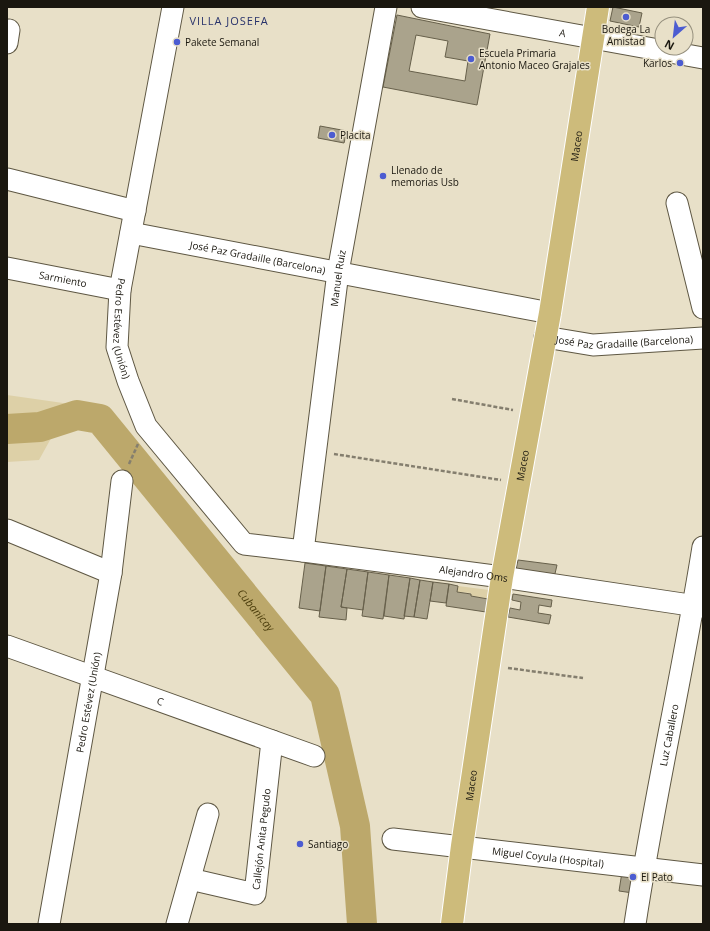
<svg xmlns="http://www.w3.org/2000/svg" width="710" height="931" font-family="'Open Sans',sans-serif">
<rect width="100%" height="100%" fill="#e8e0c8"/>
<path fill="#ddd0a7" d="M7 395 70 404 39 460 7 462Z
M458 586 489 590 488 599 471 596V593L457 592Z"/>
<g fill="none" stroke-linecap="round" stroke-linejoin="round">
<path stroke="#bca86b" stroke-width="30" id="s1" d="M7 429 40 427 77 415 100 419 325 695 355 826 362 924"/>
</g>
<path fill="#aaa38c" stroke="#67604b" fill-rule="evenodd" d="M613 7 642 13 639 27 610 21Z
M397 15 490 34 477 105 383 87ZM416 35 448 41 445 57 468 61 465 81 409 71Z
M320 126 347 131 344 143 318 138Z
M518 560 557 565 554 578 516 570Z
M305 563 326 566 320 611 299 608Z
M326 566 347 569 341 607 347 608 346 620 319 617Z
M347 569 368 572 363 610 341 607Z
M368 572 389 575 383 619 362 616Z
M389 575 410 578 404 619 384 616Z
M410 578 420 580 414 617 404 616Z
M420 580 433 582 427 619 414 617Z
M433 582 449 584 446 603 430 601Z
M449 584 458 586 457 592 471 594V596L488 599 486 612 446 606Z
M513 594 552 600 551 607 539 605 538 613 551 615 549 624 508 617 510 608 520 610 521 602 512 600Z
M622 872 636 874 633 893 619 891Z"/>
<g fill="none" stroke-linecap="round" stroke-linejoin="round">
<g stroke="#5e5743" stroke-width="23">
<g id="minor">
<path id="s2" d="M173 7 120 290 117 347 128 381 146 426 244 544 303 551 502 577 703 607"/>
<path id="s3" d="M422 7 703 58"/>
<path d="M7 43 9 30"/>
<path d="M7 179 135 211"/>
<path d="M677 203 703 308"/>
<path id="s4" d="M131 233 550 313"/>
<path id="s5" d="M7 268 120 290"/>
<path id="s6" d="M545 337 593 345 703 338"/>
<path d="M7 530 111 573"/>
<path id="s7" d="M303 551 338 272 386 7"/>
<path id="s8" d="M7 646 314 756"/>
<path id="s9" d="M393 839 703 875"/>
<path id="s10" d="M190 879 255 894 272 741"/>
<path id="s11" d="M49 924 111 573 122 481"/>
<path d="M177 924 208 814"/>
<path id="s12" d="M635 924C654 798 683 673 703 547"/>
</g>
</g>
<g stroke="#fff" stroke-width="24">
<g id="major">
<path id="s13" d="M452 924 462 846 502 577 550 313 598 7"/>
</g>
</g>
<path stroke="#847e6e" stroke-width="2.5" stroke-dasharray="4 2" stroke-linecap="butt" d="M452 399 513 410
M334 454 501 480
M129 464 138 444
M508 668 583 678"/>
<use href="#minor" stroke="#fff" stroke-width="21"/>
<use href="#major" stroke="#cdbb7b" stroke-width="22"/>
</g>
<g fill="#4c5cd1" stroke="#e8e0c8" stroke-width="1.5">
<circle cx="626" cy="17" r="4"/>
<circle cx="177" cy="42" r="4"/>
<circle cx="471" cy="59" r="4"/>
<circle cx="680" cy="63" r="4"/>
<circle cx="332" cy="135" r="4"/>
<circle cx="383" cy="176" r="4"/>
<circle cx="300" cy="844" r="4"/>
<circle cx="633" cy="877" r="4"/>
</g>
<g text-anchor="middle" stroke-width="3" stroke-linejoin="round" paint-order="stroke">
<g font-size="10" fill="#1a170f" stroke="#e8e0c8" text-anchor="start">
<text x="626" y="33" text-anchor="middle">Bodega La<tspan x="626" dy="12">Amistad</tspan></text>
<text x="185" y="46">Pakete Semanal</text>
<text x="479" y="57">Escuela Primaria<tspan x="479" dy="12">Antonio Maceo Grajales</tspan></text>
<text x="672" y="67" text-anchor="end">Karlos</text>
<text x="340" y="139">Placita</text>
<text x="391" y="174">Llenado de<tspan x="391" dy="12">memorias Usb</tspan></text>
<text x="308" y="848">Santiago</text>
<text x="641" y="881">El Pato</text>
</g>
<g font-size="10" fill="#1a170f" stroke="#e8e0c8">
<text dy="4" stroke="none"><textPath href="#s3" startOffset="143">A</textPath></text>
<text dy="4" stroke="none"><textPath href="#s13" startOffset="788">Maceo</textPath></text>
<text dy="4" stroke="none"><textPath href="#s4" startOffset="129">José Paz Gradaille (Barcelona)</textPath></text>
<text dy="4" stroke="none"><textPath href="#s7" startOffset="275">Manuel Ruiz</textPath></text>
<text dy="4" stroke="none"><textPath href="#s5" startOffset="57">Sarmiento</textPath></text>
<text dy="4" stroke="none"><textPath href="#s2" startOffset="327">Pedro Estévez (Unión)</textPath></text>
<text dy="4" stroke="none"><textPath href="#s6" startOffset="80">José Paz Gradaille (Barcelona)</textPath></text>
<text dy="4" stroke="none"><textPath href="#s13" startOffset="464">Maceo</textPath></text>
<text dy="4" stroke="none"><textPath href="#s2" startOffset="814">Alejandro Oms</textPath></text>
<text dy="4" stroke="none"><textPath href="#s8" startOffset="163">C</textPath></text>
<text dy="4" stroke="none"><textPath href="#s11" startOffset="225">Pedro Estévez (Unión)</textPath></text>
<text dy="4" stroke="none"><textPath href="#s12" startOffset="192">Luz Caballero</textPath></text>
<text dy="4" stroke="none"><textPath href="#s13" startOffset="140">Maceo</textPath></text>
<text dy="4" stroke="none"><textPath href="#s10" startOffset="122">Callejón Anita Pegudo</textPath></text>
<text dy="4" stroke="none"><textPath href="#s9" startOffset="156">Miguel Coyula (Hospital)</textPath></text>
</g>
<g font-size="11" letter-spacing="1" fill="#28326b" stroke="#e8e0c8">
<text x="229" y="25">VILLA JOSEFA</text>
</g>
<g font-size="11" font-style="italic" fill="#4d3f0e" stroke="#e8e0c8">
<text dy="4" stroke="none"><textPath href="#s1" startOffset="342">Cubanicay</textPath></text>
</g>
</g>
<rect width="710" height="931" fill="none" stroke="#1a170f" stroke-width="16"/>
<g transform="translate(674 36) rotate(208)"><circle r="19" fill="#e8e0c8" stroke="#96907e"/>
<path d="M0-3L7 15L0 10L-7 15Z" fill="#4c5cd1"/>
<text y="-6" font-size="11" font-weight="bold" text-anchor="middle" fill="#1a170f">N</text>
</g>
</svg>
